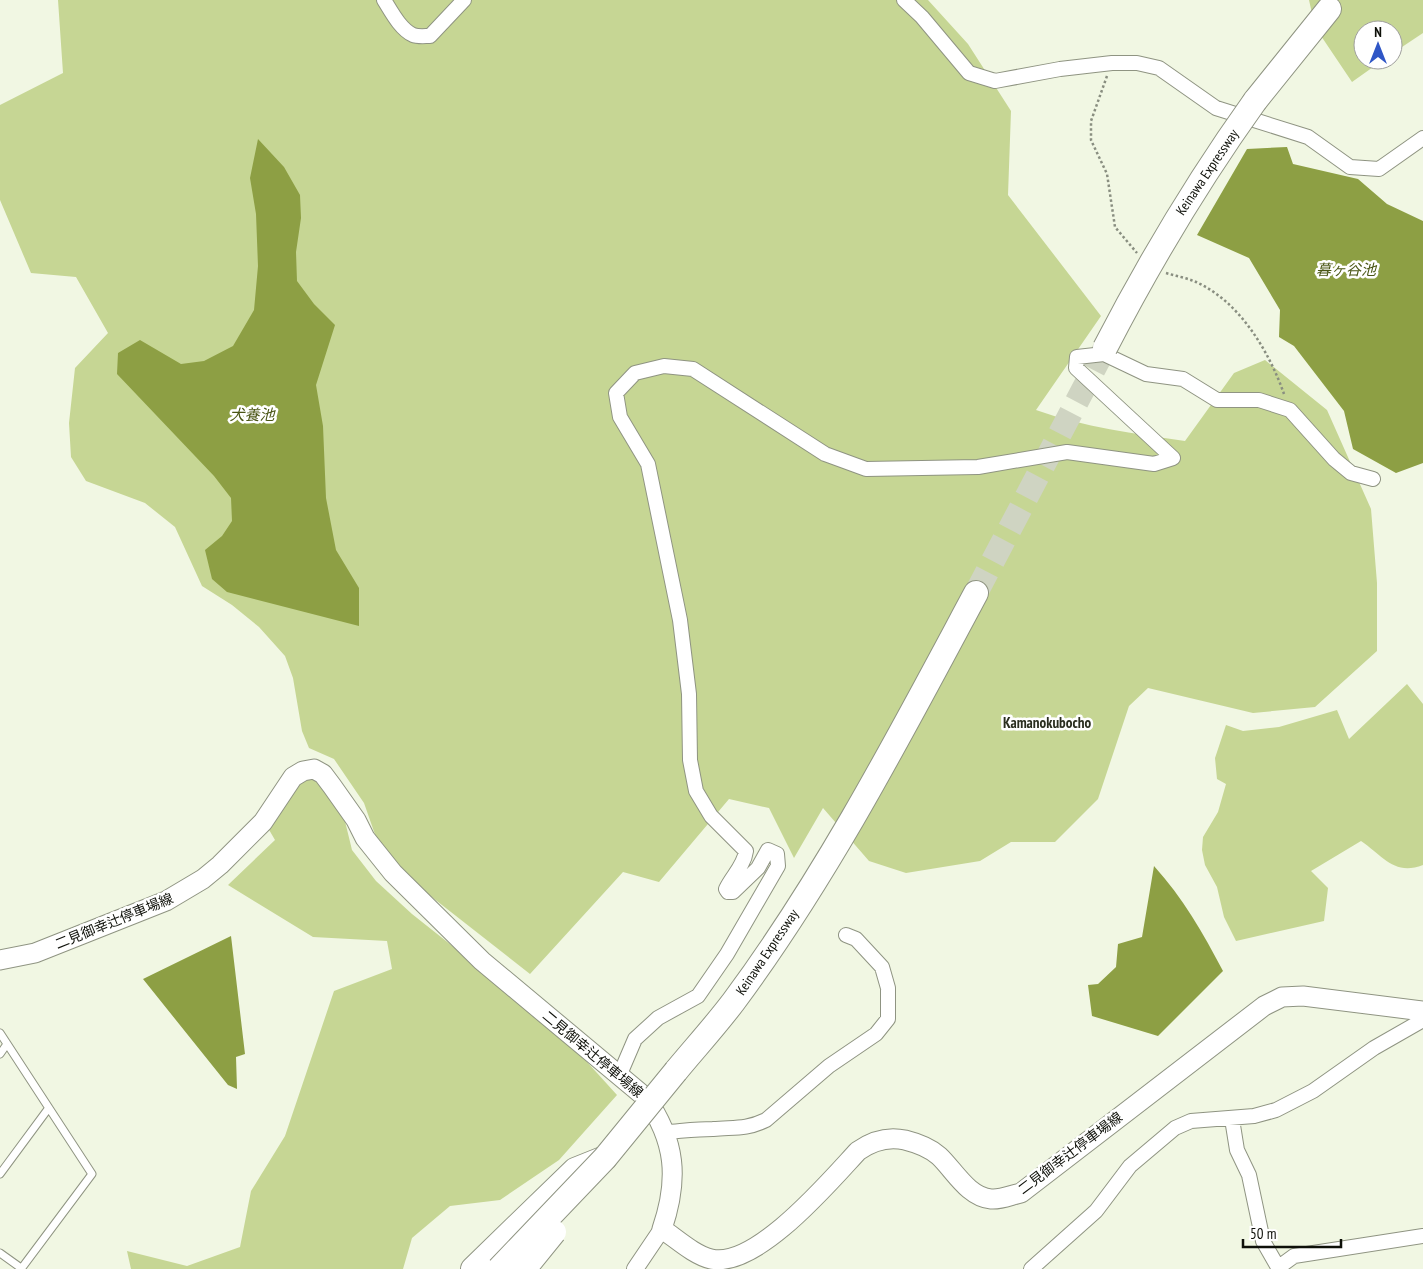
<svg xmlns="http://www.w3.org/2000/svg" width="1423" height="1269" font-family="'PT Sans Narrow','Noto Sans JP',sans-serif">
<rect width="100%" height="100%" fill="#f1f7e3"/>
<path fill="#c6d694" d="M58 0H928L968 44 1011 111 1008 195 1101 316 1036 410C1084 427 1135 434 1185 441L1234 373 1265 360 1327 410 1371 509 1377 583V651L1315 707 1253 713 1148 688 1129 706 1098 799 1055 842H1011L980 861 906 873 869 861 823 808 794 858 769 808 729 799 659 882 623 872 530 974 396 869 378 843 364 803 334 759 309 748 302 731 293 678 285 656 259 627 232 605 202 586 175 527 145 503 86 481 71 457 69 423 75 368 108 333 76 277 31 273 0 200V105L63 73Z
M1309 0H1423V33L1393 53V30H1363V60H1383L1352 82 1315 27Z
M1407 684 1423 704V865C1394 876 1383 856 1361 841L1311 871 1328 888 1324 921 1236 941 1224 917 1217 887 1205 865 1202 850 1203 837 1218 812 1226 784 1217 779 1215 758 1226 725 1243 731 1279 727 1337 710 1349 739Z
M313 773 343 813 352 850 376 881 412 914 558 1030 617 1095 559 1160 500 1200 450 1206 412 1238 403 1269H131L127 1251 187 1266 240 1247 251 1191 285 1136 334 991 392 969 387 941 313 937 228 885 275 840 268 828 284 795Z"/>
<path fill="#8d9f44" d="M258 139 284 167 300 195 301 218 296 252 297 281 314 304 335 325 316 385 323 426 326 498 336 550 359 588V626L227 592 212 579 205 550 222 536 232 521 231 498 214 476 117 374 118 353 140 340 181 364 204 361 233 346 254 310 258 266 256 214 250 178Z
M1287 147 1293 164 1358 179 1387 204 1423 221V463L1396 473 1353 449 1344 411 1294 346 1279 337 1280 310 1249 258 1197 235 1247 149Z
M1154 866C1183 898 1203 933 1223 971L1158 1036 1092 1016 1088 985 1098 984 1116 967 1118 944 1142 937Z
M231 936 245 1054 236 1057 237 1089 228 1085 143 979Z"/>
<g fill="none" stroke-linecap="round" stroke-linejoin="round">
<path stroke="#cfd4c2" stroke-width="24" stroke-dasharray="24 12" stroke-linecap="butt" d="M976 593 1105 348"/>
<g stroke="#8f9482" stroke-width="9">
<path id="service" d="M0 1033 92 1174 21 1269
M0 1054 7 1044
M0 1174 48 1109
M0 1253 21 1268"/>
</g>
<g stroke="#8f9482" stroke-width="16">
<path id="minor" d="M384 0C391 11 400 29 413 35 418 37 425 36 430 36L464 0
M904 0 922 17 969 73 995 81 1060 69 1112 63H1137L1159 68 1216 108 1308 137 1350 167 1379 169 1423 138
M620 1074 635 1039 658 1018 698 996 727 954 778 866 777 854 768 850 758 868 733 892H728L726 889C732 876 744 866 746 851L711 816 696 791 690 760 689 694 680 620 648 464 620 417 616 393 635 373 664 366 693 369 825 454 866 469 978 467 1067 452 1154 464 1173 458 1076 368 1077 357 1104 354 1146 374 1183 379 1217 400H1259L1290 410 1334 459 1351 473 1373 479
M1232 1119 1237 1150 1249 1175 1263 1241 1279 1269
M666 1132C681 1131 697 1129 713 1129 734 1127 745 1130 766 1120L829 1066 876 1034 888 1019V988L882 967 856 939 846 935
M1279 1267 1294 1256 1423 1236
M1031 1269 1096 1211 1130 1166 1175 1128 1191 1121 1254 1116 1276 1110 1313 1091 1374 1048 1423 1020"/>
</g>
<g stroke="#8f9482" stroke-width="18">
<path id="tertiary" d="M635 1269 662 1229"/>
</g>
<g stroke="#8f9482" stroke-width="21">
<path id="secondary" d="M0 960 35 953 166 901 203 879 220 865 263 822 293 777 303 771 314 769 323 774 332 786 356 820 365 838 393 873 482 961 645 1097C676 1141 679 1179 662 1229 677 1239 694 1255 711 1259 756 1269 830 1181 858 1151 872 1141 887 1136 905 1140 917 1143 929 1147 939 1156 954 1170 968 1197 991 1199 1001 1200 1011 1195 1021 1193L1264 1006 1282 997 1303 996 1423 1011"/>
</g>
<g stroke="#8f9482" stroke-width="26">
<path id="motorway" d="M1255 101 1329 9
M676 1071C695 1048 716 1025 734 1001 828 874 901 733 976 593
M473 1269 575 1170 605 1158"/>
</g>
<path stroke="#898e80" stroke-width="2.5" stroke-dasharray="2.5 2.5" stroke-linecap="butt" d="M1107 76 1091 121V140L1107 174 1115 227 1137 253
M1166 273C1176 276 1187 278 1196 282 1239 301 1269 351 1284 394"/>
<use href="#service" stroke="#fff" stroke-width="7"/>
<use href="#minor" stroke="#fff" stroke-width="14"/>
<use href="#tertiary" stroke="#fff" stroke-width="16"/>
<use href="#secondary" stroke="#fff" stroke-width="19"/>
<use href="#motorway" stroke="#fff" stroke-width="24"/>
<g stroke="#8f9482" stroke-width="26" stroke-linecap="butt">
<path id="motorway-bridge" d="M1105 348C1151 259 1197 182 1255 101
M499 1269 605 1158 676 1071
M524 1269 554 1232"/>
</g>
<use href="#motorway-bridge" stroke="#fff" stroke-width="24"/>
</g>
<g text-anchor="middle" stroke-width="5" stroke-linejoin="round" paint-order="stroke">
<g font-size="14" fill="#0e1009" stroke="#fff">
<text transform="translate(1207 172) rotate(-56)" y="5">Keinawa Expressway</text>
<text transform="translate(114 921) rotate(-22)" y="5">二見御幸辻停車場線</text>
<text transform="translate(767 952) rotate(-56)" y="5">Keinawa Expressway</text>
<text transform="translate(593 1054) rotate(40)" y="5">二見御幸辻停車場線</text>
<text transform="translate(1070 1153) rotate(-37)" y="5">二見御幸辻停車場線</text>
</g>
<g font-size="15" font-style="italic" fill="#4a5615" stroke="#fff">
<text x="1346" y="275">暮ヶ谷池</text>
<text x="252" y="420">犬養池</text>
</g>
<g font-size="15" font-weight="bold" fill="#2a2e1f" stroke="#fff">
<text x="1047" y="728">Kamanokubocho</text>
</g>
</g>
<g transform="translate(1378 45)"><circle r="24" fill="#ffffff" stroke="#9f9f9d"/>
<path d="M0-4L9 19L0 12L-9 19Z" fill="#2f56c6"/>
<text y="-8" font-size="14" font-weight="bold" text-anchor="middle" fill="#0e1009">N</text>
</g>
<path d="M1243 1239v8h98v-8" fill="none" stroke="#0e1009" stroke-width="2.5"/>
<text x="1250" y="1239" font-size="15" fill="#0e1009" stroke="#ffffff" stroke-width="4" paint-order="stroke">50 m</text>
</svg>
